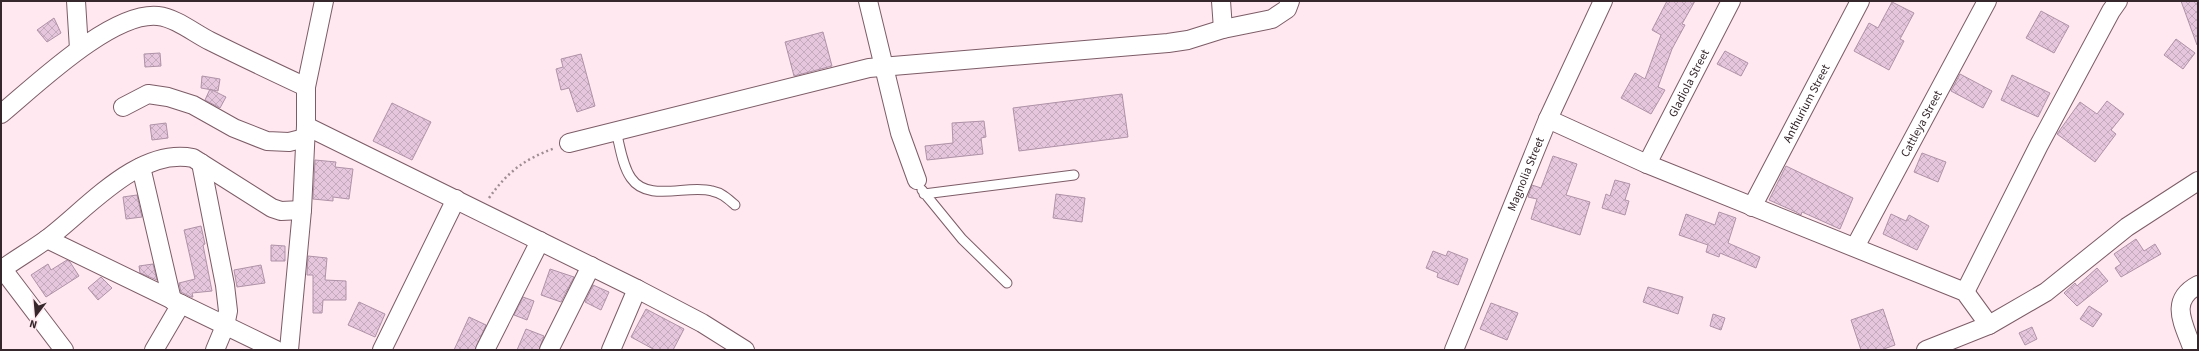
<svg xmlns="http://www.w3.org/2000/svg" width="2199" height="351" font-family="'Source Sans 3',sans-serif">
<defs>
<pattern id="building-cross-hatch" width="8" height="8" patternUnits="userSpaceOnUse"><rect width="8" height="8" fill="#e5c6dd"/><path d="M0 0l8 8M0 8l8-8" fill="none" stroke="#c5aabe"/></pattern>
</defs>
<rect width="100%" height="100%" fill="#ffe8ef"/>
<path fill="url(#building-cross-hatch)" stroke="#af92a7" d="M1667 1H1695L1682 24 1685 25 1672 49 1658 87 1665 90 1651 114 1621 98 1635 73 1645 79 1661 35 1652 30Z
M2181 1H2198V44L2197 45Z
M1892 2 1914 13 1900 39 1904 41 1889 70 1854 51 1869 23 1878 28Z
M2041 11 2069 26 2054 53 2026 38Z
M54 18 61 33 47 42 37 30Z
M823 32 832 66 794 76 785 42Z
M2176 39 2195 53 2183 69 2164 55Z
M1725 51 1748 63 1741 76 1717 64Z
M160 53 161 66 145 67 144 54Z
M581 54 595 106 577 112 569 88 561 90 556 69 563 67 561 59Z
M1960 74 1992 91 1983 108 1951 91Z
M2012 75 2050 93 2038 117 2001 100Z
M202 76 220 79 218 91 201 88Z
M210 89 226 97 220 108 205 100Z
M1122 94 1128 137 1019 151 1013 108Z
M2107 101 2124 114 2111 130 2116 134 2095 162 2057 134 2080 102 2097 114Z
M392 103 431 122 412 160 373 141Z
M984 121 986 137 981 138 983 154 927 160 925 146 953 143 952 123Z
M166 123 168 138 152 140 150 125Z
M1922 153 1946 162 1938 182 1914 172Z
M1553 156 1577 164 1566 195 1590 202 1580 235 1531 219 1537 199 1528 197 1532 185 1541 188Z
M315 160 336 162 335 167 353 169 349 199 333 197V201L313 199Z
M1786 166 1853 198 1840 229 1802 212 1801 215 1796 212 1769 200Z
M1615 180 1630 184 1625 200 1629 201 1625 215 1602 208 1606 194 1610 196Z
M1056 194 1085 198 1082 222 1053 218Z
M137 195 142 217 126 219 123 197Z
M1719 212 1736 218 1728 243 1760 257 1756 268 1720 253 1719 257 1706 252 1708 245 1679 235 1686 214 1715 225Z
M1891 214 1906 221 1909 215 1929 226 1917 250 1883 234Z
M201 226 205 244 203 245 212 291 192 293 193 297H191L181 292 179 283 195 279 184 230Z
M2136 239 2144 251 2155 244 2161 254 2121 277 2115 268 2121 264 2114 254Z
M271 245 285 246V261H271Z
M1433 251 1446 256 1448 251 1468 259 1458 285 1437 277 1438 273 1426 268Z
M308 256 327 258 325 280 346 281V300H323L322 313H313V275H307Z
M67 260 70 262 79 276 46 297 31 275 48 264 51 270Z
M153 264 157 280 140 273 139 266Z
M261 265 265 283 237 287 234 270Z
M2097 268 2108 281 2077 306 2064 293 2075 283 2077 286Z
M550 269 574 277 561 302 541 295Z
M101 277 112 288 98 300 88 288Z
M593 285 609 292 601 310 585 302Z
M1648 287 1683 297 1678 314 1643 302Z
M523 297 534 301 527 320 514 315Z
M359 302 385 314 375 337 348 325Z
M1491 303 1518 313 1507 340 1480 329Z
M2089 306 2102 314 2093 327 2080 319Z
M646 309 684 329 673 350H655L631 337Z
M1883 309 1895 345 1881 350H1861L1851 320Z
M1713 314 1725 318 1721 330 1710 326Z
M469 317 486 325 475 350H454Z
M2032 327 2037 339 2025 345 2019 333Z
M526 329 544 336 539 350H517Z"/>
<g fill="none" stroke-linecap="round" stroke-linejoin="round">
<g stroke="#7c5c67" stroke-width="11">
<path id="lane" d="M616 131C620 146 622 165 631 178 648 203 688 184 712 191 722 193 728 199 735 205
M922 190 962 239 1007 283
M924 194 1074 175"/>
</g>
<g stroke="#7c5c67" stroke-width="20">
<g id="street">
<path d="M76 1 79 49"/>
<path d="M324 1 306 87V126L637 289 702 323 745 350"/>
<path d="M868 1 900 133 917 180"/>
<path d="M1221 1 1223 29"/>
<path d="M123 107 148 94 168 97 193 105 234 128 267 141 289 142 305 138"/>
<path d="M1 114C35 86 112 11 158 16 176 18 194 33 210 41 242 57 274 72 306 87"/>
<path d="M1548 119 1647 164 1965 292 1989 325"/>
<path d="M569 143 869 68 1168 43 1188 40 1223 29 1272 19 1287 9 1290 1"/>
<path d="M201 163 225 285 228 311 225 326 215 350"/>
<path id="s1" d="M1647 164 1731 1"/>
<path d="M141 167 172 300"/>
<path id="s2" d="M1752 207 1860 1"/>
<path d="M47 239 276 350"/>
<path id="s3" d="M1855 247 1987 1"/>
<path d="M1 267 64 350"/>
<path d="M1 270C16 259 32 250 47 239 87 209 138 147 193 158L272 208 281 211 302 210"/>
<path d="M1965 292 2039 145 2111 11 2118 1"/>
<path d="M154 350 181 304"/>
<path d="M289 350 302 210 306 126"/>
<path d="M382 350 456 199"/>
<path d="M485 350 540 241"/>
<path d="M549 350 591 266"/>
<path d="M611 350 637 289"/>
<path id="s4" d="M1454 350 1548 119 1603 1"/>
<path d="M1926 350 1989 325 2046 292 2127 227 2198 181"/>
<path d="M2193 350C2184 324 2168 301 2198 285"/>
</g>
</g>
<path stroke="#9f8d93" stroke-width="2.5" stroke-dasharray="2 3" stroke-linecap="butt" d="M489 198C508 171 525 159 555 148"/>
<use href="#lane" stroke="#fff" stroke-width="9"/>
<use href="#street" stroke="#fff" stroke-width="18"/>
</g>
<g text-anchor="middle" stroke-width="3.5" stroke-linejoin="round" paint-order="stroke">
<g font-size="12" fill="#35272c" stroke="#ffe8ef">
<text dy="4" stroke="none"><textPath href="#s1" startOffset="91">Gladiola Street</textPath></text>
<text dy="4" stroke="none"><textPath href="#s2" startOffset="117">Anthurium Street</textPath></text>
<text dy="4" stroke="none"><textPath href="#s3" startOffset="140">Cattleya Street</textPath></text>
<text dy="4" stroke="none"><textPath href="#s4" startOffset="190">Magnolia Street</textPath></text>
</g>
</g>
<rect width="2199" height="351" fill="none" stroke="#35272c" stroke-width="4"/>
<g transform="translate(36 315) rotate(196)" stroke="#ffe8ef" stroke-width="3" paint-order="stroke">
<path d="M0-3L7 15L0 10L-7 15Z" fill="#35272c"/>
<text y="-6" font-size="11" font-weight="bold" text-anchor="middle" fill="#35272c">N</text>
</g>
</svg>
